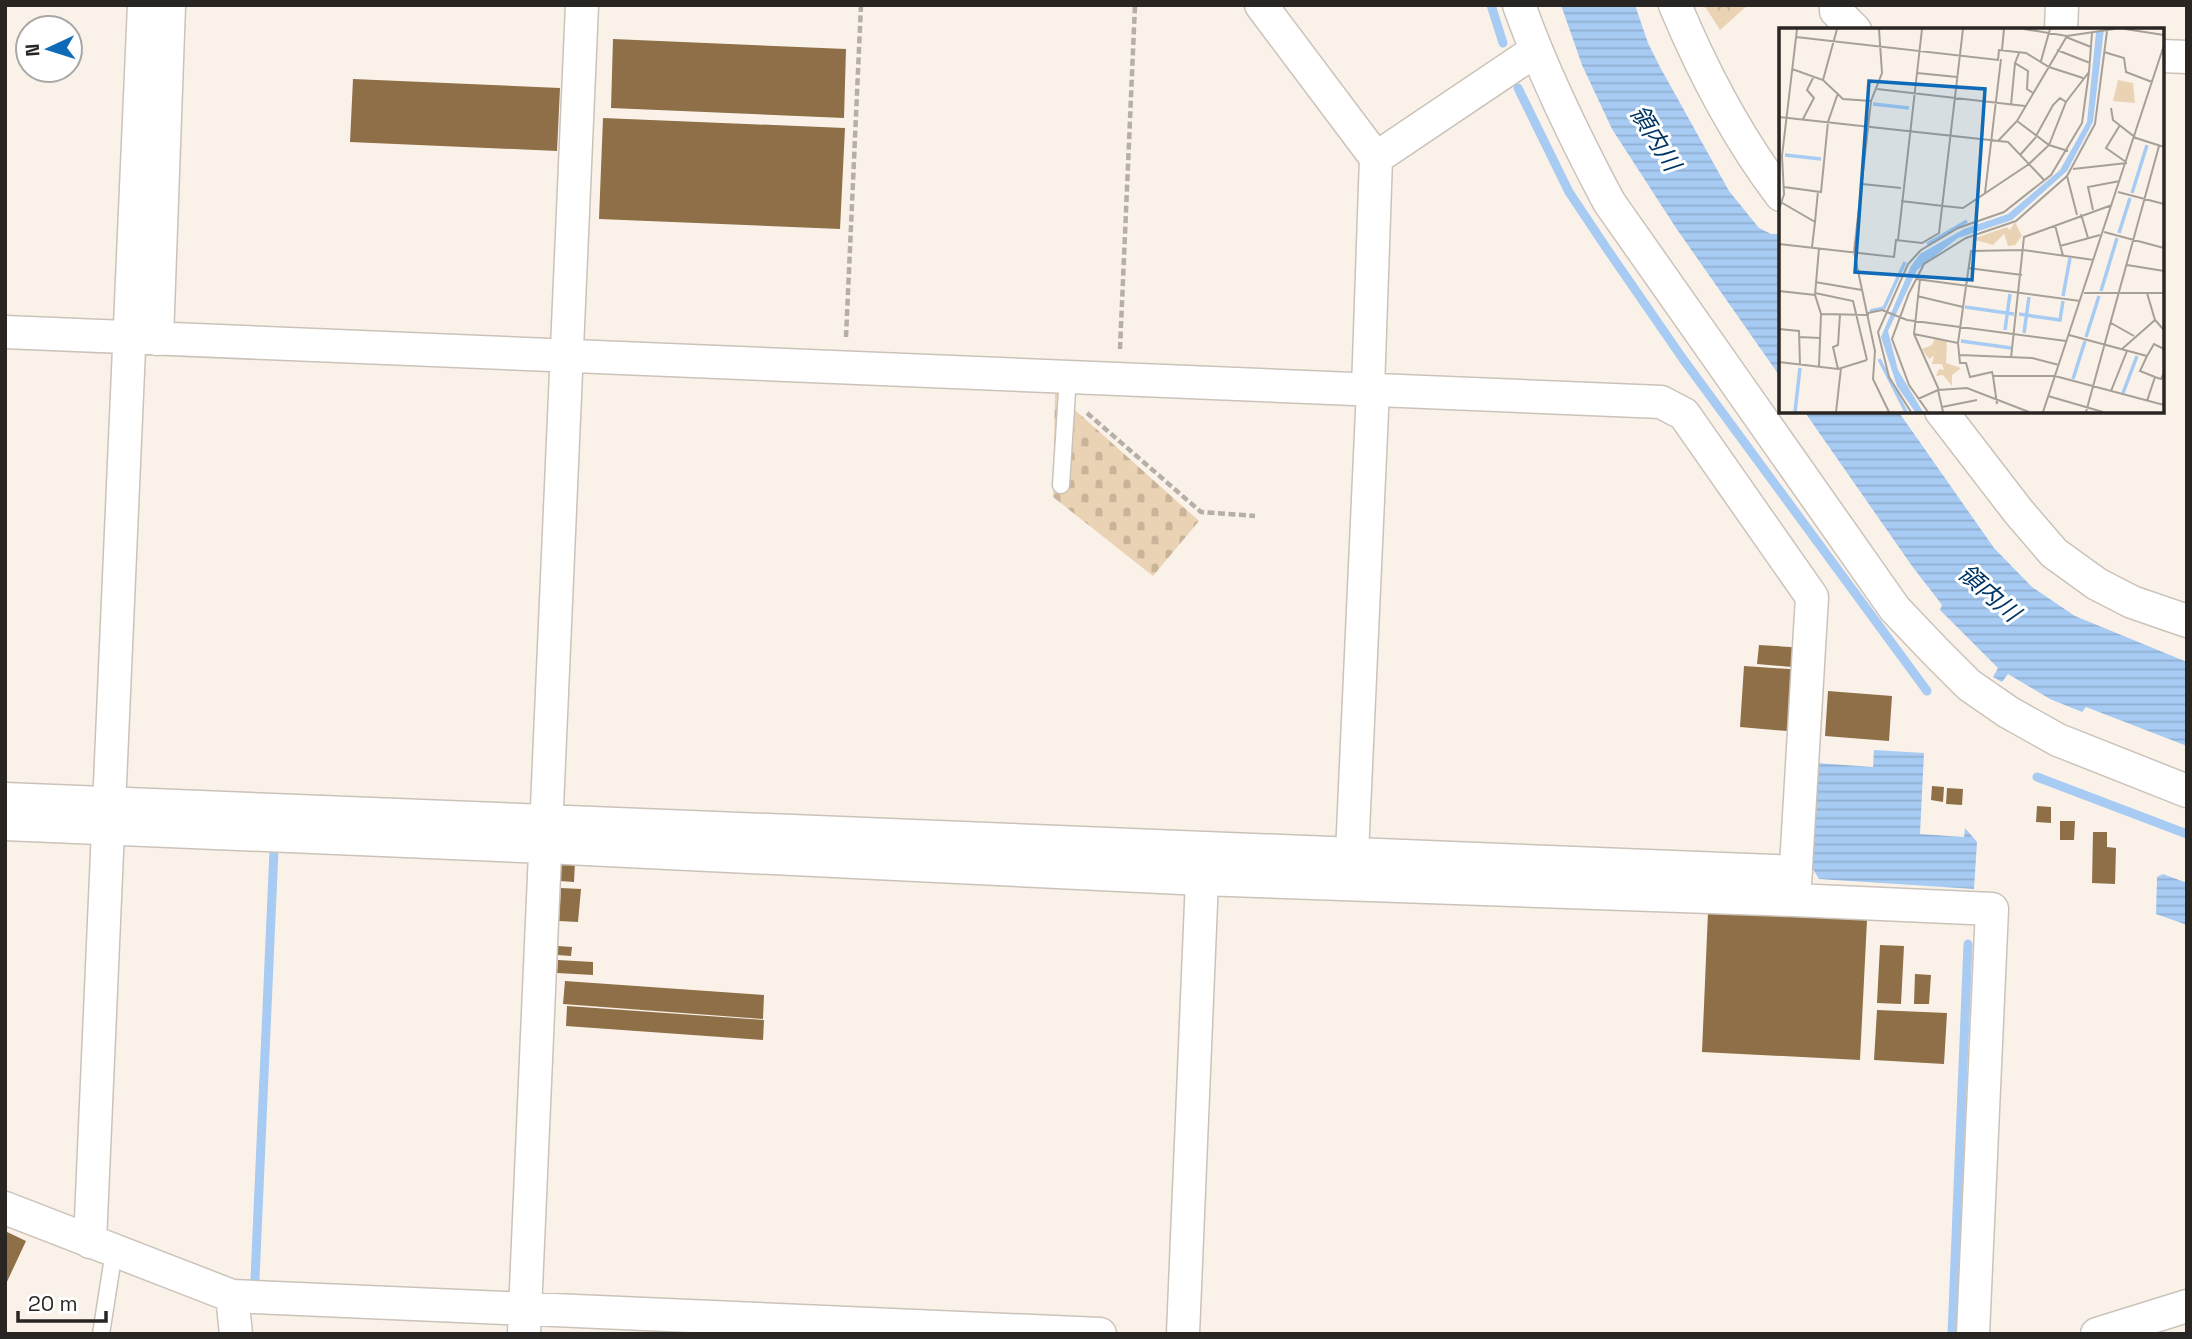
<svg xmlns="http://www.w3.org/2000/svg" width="2192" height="1339" font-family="'Space Grotesk','Noto Sans JP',sans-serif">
<defs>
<pattern id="forest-crowns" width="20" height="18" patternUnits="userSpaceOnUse" patternTransform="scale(1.75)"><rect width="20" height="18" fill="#ead2b4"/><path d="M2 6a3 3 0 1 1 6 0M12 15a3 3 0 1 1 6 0" fill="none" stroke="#c9b49a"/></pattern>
<pattern id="cemetery-stones" width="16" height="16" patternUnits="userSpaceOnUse" patternTransform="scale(1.75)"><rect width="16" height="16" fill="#ead2b4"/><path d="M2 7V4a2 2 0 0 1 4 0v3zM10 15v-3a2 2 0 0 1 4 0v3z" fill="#c9b49a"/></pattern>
<pattern id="water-rules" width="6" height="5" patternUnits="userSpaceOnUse" patternTransform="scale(1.75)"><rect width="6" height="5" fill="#a7cbf3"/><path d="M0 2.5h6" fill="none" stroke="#90aed0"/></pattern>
</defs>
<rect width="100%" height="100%" fill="#faf2e9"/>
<path fill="url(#forest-crowns)" d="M1699 5H1748L1720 30 1706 8Z"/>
<path fill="url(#cemetery-stones)" d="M1055 392 1199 521 1153 576 1053 497Z"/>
<path fill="url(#water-rules)" d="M1561 5H1635L1648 43 1660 67 1729 191 1759 228 1771 234H1781V378L1676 228 1612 129 1582 65Z
M1804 411H1898L1994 548 2032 587 2075 616 2187 662V746L2086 707 2082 712 2050 699 2008 674 2002 682 1993 677 1998 668 1940 610 1942 605 1912 566Z
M1874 750 1924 753 1920 834 1964 837 1965 828 1977 842 1974 889 1819 879 1810 864 1816 763 1873 767Z
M2163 874 2187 883V925L2156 914 2157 877Z"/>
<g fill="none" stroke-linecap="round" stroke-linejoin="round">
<path stroke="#a7cbf3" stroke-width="9" d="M1491 5 1503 43
M1518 88 1569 192 1607 249 1683 359 1927 691
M2037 777 2187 834
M255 1279 274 850
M1952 1334 1968 944"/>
</g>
<path fill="#8e6f47" d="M613 39 846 49 844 118 611 108Z
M353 79 560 88 557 151 350 142Z
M603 118 845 128 840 229 599 219Z
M1759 645 1805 648 1803 668 1757 664Z
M1744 666 1803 670 1799 732 1740 727Z
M1828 691 1892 696 1889 741 1825 736Z
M1932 786 1944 787 1943 802 1931 800Z
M1947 788 1963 789 1962 805 1946 804Z
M2037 806 2051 807V823L2036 822Z
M2060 821H2075L2074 840H2060Z
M2093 832H2107V847L2116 848 2115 884 2092 883Z
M561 861 575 862 574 882 560 881Z
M561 888 581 889 578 922 559 921Z
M1708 912 1867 920 1860 1060 1702 1052Z
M1880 945 1904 946 1901 1004 1877 1003Z
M558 946 572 947 571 956 557 955Z
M558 960 593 962V975L557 973Z
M1915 974 1931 975 1929 1004H1914Z
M565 981 764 995 763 1019 563 1004Z
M567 1006 764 1020 763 1040 566 1026Z
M1877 1010 1947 1013 1944 1064 1874 1060Z
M5 1231 26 1241 5 1286Z"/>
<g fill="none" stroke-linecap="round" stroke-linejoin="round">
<g stroke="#cbc3ba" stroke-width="19">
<path id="lane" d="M1061 485 1068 376
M101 1334 114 1251"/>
</g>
<g stroke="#cbc3ba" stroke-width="35">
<path id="street" d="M1261 5 1376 158 1368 389
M1519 5C1543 73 1575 138 1609 202L1895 609 1936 652 1969 685 2008 712 2058 740 2187 791
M1675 5C1703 72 1737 137 1781 195
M1836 5V11L1855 30
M2061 30 2062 5
M2162 56 2187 57
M1376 158 1535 51
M5 332 1661 402 1684 414 1812 597 1794 900 1992 909 1973 1334
M157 339 169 5
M1941 411 2018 511 2054 553 2097 584 2132 602 2187 621
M5 799 1796 872
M5 824 546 847 1202 879 1794 900
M1351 876 1373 389
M5 1208 232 1296 1100 1334
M90 1242 144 5
M232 1296 236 1334
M524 1334 582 5
M1183 1334 1202 879
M2097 1334 2187 1306"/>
</g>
<path stroke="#b5afa8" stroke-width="4.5" stroke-dasharray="7 3.5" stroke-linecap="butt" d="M846 337 861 5
M1120 349 1135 5
M1087 413 1201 512 1255 516"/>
<use href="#lane" stroke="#fff" stroke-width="16"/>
<use href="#street" stroke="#fff" stroke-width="32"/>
</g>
<g text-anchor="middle" stroke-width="6" stroke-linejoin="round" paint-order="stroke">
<g font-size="24" font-style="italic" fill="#003665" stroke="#fff">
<text transform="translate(1655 138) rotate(58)" y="8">領内川</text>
<text transform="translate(1989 593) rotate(41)" y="8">領内川</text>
</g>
</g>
<g transform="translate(1779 28)">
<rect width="385" height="385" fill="#faf2e9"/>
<path d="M339 52 354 55 356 75 334 73ZM236 194 243 208 236 217 229 218 225 206 214 217 193 211 228 199 231 202ZM156 310 168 313 167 335 182 340 173 347V358L164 347 157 348 160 341 165 342 163 336H153L155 328 150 331 143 321 153 317Z" fill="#ead2b4"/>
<path d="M325 1 314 94 288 143 233 192 179 210 138 242 109 303 119 342 144 384H136L118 358 102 309 132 238 141 226 185 201 229 186 281 142 308 94 317 4Z" fill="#a7cbf3"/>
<path fill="none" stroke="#a7cbf3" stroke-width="3.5" d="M94 76 130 80M6 127 42 131M353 165 368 117M340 205 351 170M148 216 188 193M322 263 338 210M284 268 291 230M186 279 235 286M91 283 105 280 126 234M240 286 281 292 284 273M226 302 231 266M245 305 250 269M307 309 320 268M182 313 232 320M100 331 127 384M294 351 306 313M344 365 358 328M16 384 21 340"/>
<path fill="none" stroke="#a6a099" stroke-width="2" d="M100 1 103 45 92 73 75 224 96 323 94 351 110 384M245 1 288 8 335 1M346 1 385 7M17 9 219 32 220 22 247 25 270 39 304 50M287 9 312 19M223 22 225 1M278 22 311 35M325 24 345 30 347 44 373 54M240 25 236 35 249 43 248 61 254 65M262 33 271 1M13 41 44 52 64 71 92 73M138 45 178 49M44 52 58 1M98 61 246 78M232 77 236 35M332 80 334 92 357 110 385 119M0 89 229 114 266 153M24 91 35 70 28 62 35 48M238 93 270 117 289 123M341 97 327 120 347 134M257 108 274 77 281 70 287 74M219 113 238 93 288 8M241 127 257 109M294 141 348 135M288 148 298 187M83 156 122 160M5 159 42 164 49 94 59 65M339 164 385 176M206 165 222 31M0 173 36 194 33 219M122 173 164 178M164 178 184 180 250 136 270 117 287 74 310 44 313 5M0 182 5 166 3 128 18 1M314 182 309 159 341 153M302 186 309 210M36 194 39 163M276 197 284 228M325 204 385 220M119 212 143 1M0 216 115 229 117 212 143 215 160 205 184 1M281 218 321 207M348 237 385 243M189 240 243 247M137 251 301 273M141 251 135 306 160 362M36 254 83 262M0 263 36 267 42 286 40 339M36 265 74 273 88 332M305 265H385M368 265 376 292 385 302M36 267 40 220M138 268 184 279M89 285 103 282 128 292 287 313M42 286 90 287M332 295 355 308M0 301 20 303 21 337M135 306 179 315M290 307 368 328 375 316 385 321M20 309 41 310M343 321 376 292M181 327 253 330 280 337M368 328 361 343 376 349M232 330 245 209 333 177M0 334 59 341 88 332M59 341 54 319 59 317 61 286M214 348 213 344 191 349 187 335H181L179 315 192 223 244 222 315 232M159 362 164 384M332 363 348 323M269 368 324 384M139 371 159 362 188 360 250 384M368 373 376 349 382 351 385 345M218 376 214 348H276L385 377M163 379 198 372M57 384 62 340M132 384 110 349 99 304 129 236 142 222 179 200 225 184 272 147 303 95 310 44M149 384 130 357 113 311 130 265 145 236 187 210 237 193 288 148 316 96 328 3M264 384 385 17M307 384 380 118"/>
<path fill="#0f6bb8" fill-opacity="0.15" stroke="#0f6bb8" stroke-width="3.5" d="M90 53 206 61 193 252 76 244Z"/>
<rect width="385" height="385" fill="none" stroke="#282522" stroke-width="3.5"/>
</g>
<rect width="2192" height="1339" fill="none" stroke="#282522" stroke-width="14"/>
<g transform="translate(49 49) rotate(266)"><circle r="33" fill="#ffffff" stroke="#a9a8a7" stroke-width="2"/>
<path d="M0-5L12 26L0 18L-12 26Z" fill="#0f6bb8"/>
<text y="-10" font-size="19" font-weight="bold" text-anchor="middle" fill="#282522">N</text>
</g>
<path d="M18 1311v10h88v-10" fill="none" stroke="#282522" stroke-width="3.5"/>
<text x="28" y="1311" font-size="21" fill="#282522" stroke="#ffffff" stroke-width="5" paint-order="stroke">20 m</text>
</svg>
